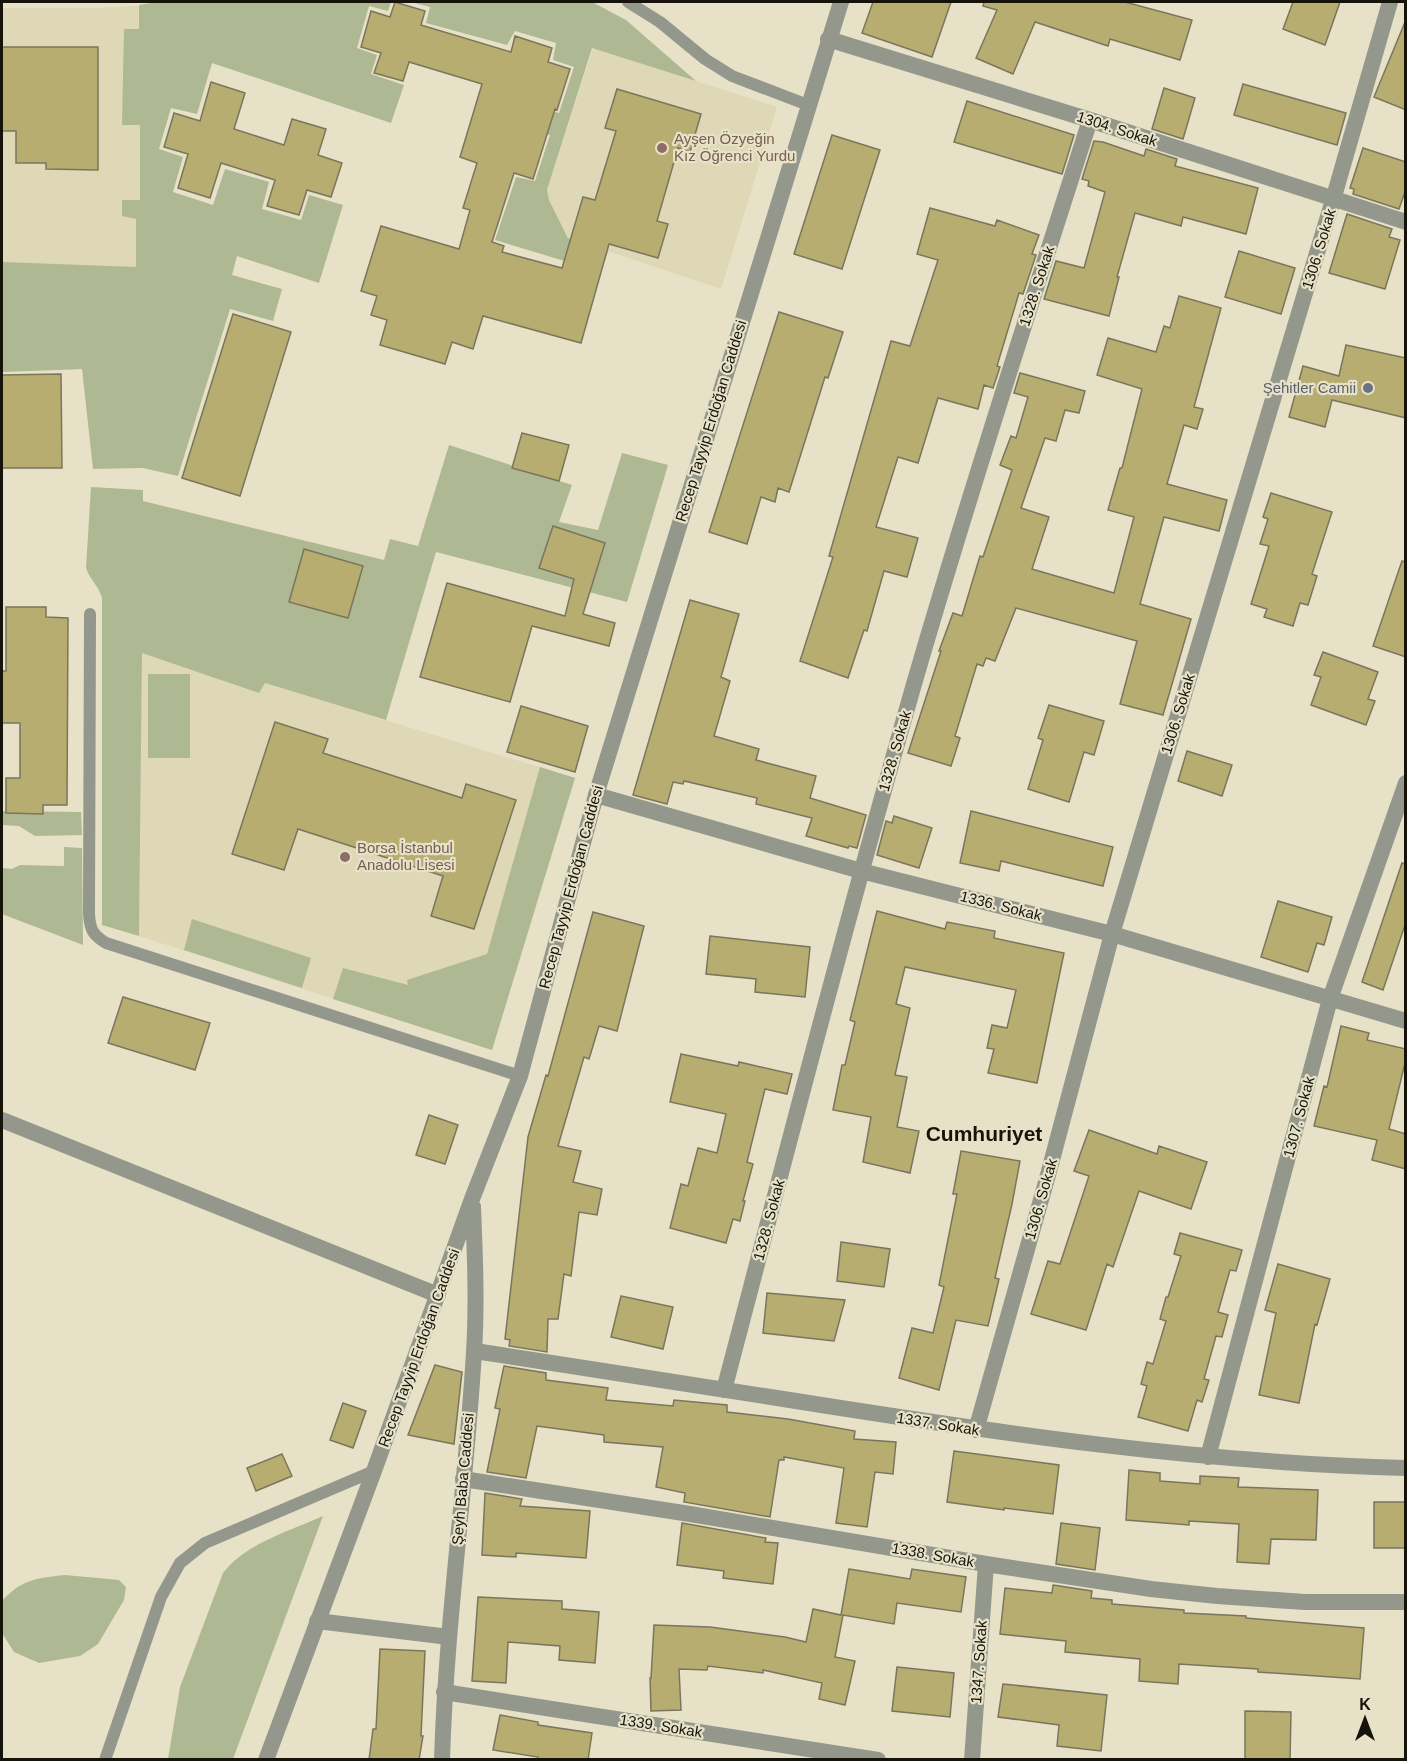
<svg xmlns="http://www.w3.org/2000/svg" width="1407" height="1761" font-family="Helvetica,sans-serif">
<rect width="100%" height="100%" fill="#e7e2c7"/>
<path fill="#ded8b6" d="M148 5 143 367 2 372V8H99Z
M593 48 777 107 721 289 569 238 549 200 547 190Z
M142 652 258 693 264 683 575 778 492 1050 139 936Z"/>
<path fill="#aeb893" d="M157 2H391L388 11 369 6 357 48 377 55 371 74 404 85 391 123 212 63 197 114 171 108 159 149 183 157 173 192 213 205 225 169 269 182 262 209 301 220 309 195 343 205 319 283 237 256 232 275 282 289 273 321 230 309 178 476 143 468 93 469 82 369 2 372V262L136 267V219L122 216V200H140V125H122L124 29H139V5Z
M411 2H592L626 20 696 81 592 48 547 190 549 200 568 238 608 251 601 272 495 240 516 177 535 181 550 135 531 129 538 108 559 113 574 67 553 60 556 43 515 31 507 45 426 23 430 7Z
M449 445 572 485 559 522 598 530 622 453 668 465 627 602 436 552 386 720 265 683 259 693 142 653 139 936 102 925V598C99 586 90 580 86 568L91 487 143 490V501L384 560 390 539 418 546Z
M148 674H190V758H148Z
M540 767 575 778 492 1050 333 999 343 968 408 985 407 980 487 954Z
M2 811 81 812 82 835 35 836 19 826 2 825Z
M64 847 82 848 83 945 2 914V868L12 869 20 865 64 866Z
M192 919 311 958 302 988 184 950Z
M323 1516 233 1759H168L180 1687 223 1573C246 1543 290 1531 323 1516Z
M65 1575 119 1580 126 1587 124 1600 98 1644 80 1656 39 1663 14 1652 2 1633V1601C22 1579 37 1578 65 1575Z"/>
<path fill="#b7ad70" stroke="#7a765d" stroke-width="1.5" d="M395 2 425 11 421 25 511 52 515 36 552 48 548 62 570 69 557 110 555 109 533 179 514 173 492 242 504 246 502 252 562 268 583 197 595 200 616 131 605 128 617 89 701 114 690 152 678 148 657 221 668 224 658 258 609 244 581 343 483 316 473 349 452 342 445 364 380 345 387 320 371 315 377 296 361 291 381 226 459 249 470 210 463 208 477 163 460 157 482 84 409 62 403 81 374 73 381 53 361 47 371 11 390 17Z
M873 2H951L932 57 862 33Z
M984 2H1125L1192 20 1180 60 1110 39 1108 46 1035 22 1013 74 976 58 997 10 983 6Z
M1293 2H1340L1325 45 1283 29Z
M1405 22H1406V110L1374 97Z
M2 47H98V170L46 169V163H16V131H2Z
M211 82 245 93 234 129 284 145 292 119 326 129 318 155 342 163 331 197 307 190 299 215 267 206 275 180 221 163 210 198 178 188 188 154 164 147 174 113 200 121Z
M1243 84 1346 113 1337 145 1234 115Z
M1164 88 1195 98 1183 139 1152 129Z
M967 101 1074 135 1062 174 954 142Z
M832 135 880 150 842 269 794 254Z
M1094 141 1103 142 1144 156 1146 149 1177 159 1175 166 1258 188 1246 234 1183 217 1181 226 1135 213 1117 277H1119L1109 316 1044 299 1056 261 1084 268 1105 192 1088 186 1089 181 1082 179Z
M1363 148 1406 162V189L1399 209 1353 194 1354 189 1350 188Z
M930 208 995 226 997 220 1039 235 1032 254 1036 255 1023 294 1019 293 997 366 1000 367 993 388 984 385 978 409 938 398 918 463 898 457 876 527 918 538 907 577 884 571 867 631 864 630 848 678 800 661 833 557 829 556 891 341 910 346 938 260 917 254Z
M1347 214 1392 229 1389 237 1400 240 1385 289 1329 273Z
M1239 251 1295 268 1281 314 1225 297Z
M1179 296 1221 308 1194 407 1203 409 1197 429 1184 425 1167 484 1227 500 1219 531 1164 517 1140 604 1191 619 1163 715 1120 704 1137 641 1016 608 995 661 986 658 983 666 977 664 955 736 960 738 951 766 908 753 941 651H939L953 613 962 616 980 556 983 557 1012 470 1000 465 1011 436 1016 438 1028 397 1014 393 1020 373 1085 391 1079 413 1065 410 1056 441 1045 438 1021 508 1049 517 1032 569 1114 593 1134 517 1108 510 1120 468H1122L1142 389 1097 375 1108 338 1156 352 1164 326 1170 328Z
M779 312 843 332 828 378 825 377 789 492 778 488 775 502 761 497 747 544 709 532Z
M233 314 291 332 240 496 182 478Z
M1346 345 1406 358V418L1332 400 1325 427 1289 417 1303 366 1339 376Z
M61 374 62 468H2V375Z
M522 433 569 445 559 481 512 468Z
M1271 493 1332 512 1312 574 1317 576 1308 605 1300 603 1293 626 1264 617 1267 609 1251 604 1269 546 1260 544 1268 519 1263 517Z
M553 526 605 543 583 614 615 623 609 646 532 626 510 702 420 677 447 583 565 616 574 579 539 568Z
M304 549 363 566 348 618 289 602Z
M1402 561 1406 562V657L1373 646Z
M690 600 739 614 721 677 730 681 714 736 759 749 756 760 816 776 810 798 866 815 857 848 849 846 848 848 806 836 812 818 756 804 757 798 684 781 683 784 673 782 667 804 633 795Z
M6 607H46V617L68 618 67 805H43V814L6 813V778H20V723H2V671H6Z
M1323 652 1378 672 1368 699 1375 701 1366 725 1311 705 1321 677 1314 675Z
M1049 705 1104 721 1094 755 1084 752 1069 802 1028 789 1043 740 1038 738Z
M521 706 588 726 575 772 507 752Z
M275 722 328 739 323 753 462 798 466 784 516 800 474 929 431 916 443 876 298 829 284 870 232 854Z
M1187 751 1232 765 1222 796 1178 781Z
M971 811 1113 847 1103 886 1001 861 999 871 960 863Z
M894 816 932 828 919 868 877 855 886 821 892 823Z
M1402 863 1406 864V922L1383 990 1362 982Z
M1278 901 1332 917 1324 945 1317 943 1308 972 1261 957Z
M877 911 945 929 947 922 995 931 994 938 1064 953 1037 1083 988 1073 994 1049 987 1048 992 1025 1007 1028 1016 990 905 967 896 1004 910 1008 895 1075 907 1077 897 1127 919 1131 910 1173 863 1162 871 1117 833 1110 842 1065H845L855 1022 850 1020Z
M593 912 644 926 617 1031 599 1026 589 1059 584 1057 558 1146 581 1151 573 1182 602 1189 597 1215 579 1212 571 1276 564 1274 558 1319H548L547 1352 509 1346 510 1340 505 1339 528 1137 546 1075 548 1076Z
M710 936 810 947 805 997 755 992 756 979 706 974Z
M123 997 210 1023 195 1070 108 1043Z
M1341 1026 1369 1033 1367 1040 1406 1049V1059L1389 1129 1406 1134V1169L1372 1160 1377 1140 1314 1126 1324 1086 1327 1087Z
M681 1054 738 1066 739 1062 792 1074 787 1094 765 1089 747 1162 753 1164 743 1201H745L740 1221 733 1219 726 1243 670 1228 681 1184 688 1186 698 1148 717 1153 726 1114 670 1102Z
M429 1115 458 1125 445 1164 416 1155Z
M1089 1130 1157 1154 1159 1146 1207 1162 1191 1209 1139 1191 1113 1267 1107 1264 1086 1330 1031 1314 1048 1261 1060 1264 1089 1176 1074 1171Z
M961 1151 1020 1161 1012 1204 995 1278 999 1279 988 1326 956 1320 939 1390 899 1378 912 1328 933 1333 944 1287 939 1285 957 1194H953Z
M1180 1233 1242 1250 1236 1271 1230 1270 1218 1312 1228 1315 1222 1337 1216 1336 1204 1379 1209 1380 1202 1402 1197 1400 1188 1431 1138 1417 1147 1386 1141 1384 1147 1362 1153 1364 1166 1321 1160 1319 1166 1297H1168L1181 1256 1174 1254Z
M841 1242 890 1249 884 1287 837 1281Z
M1278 1264 1330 1279 1317 1325 1315 1324 1299 1403 1259 1395 1276 1313 1265 1310Z
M767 1293 845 1300 834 1341 763 1333Z
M621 1296 673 1307 663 1349 611 1337Z
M435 1365 462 1372 454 1444 408 1435Z
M504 1366 546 1373V1380L608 1388 606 1400 673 1406 674 1400 727 1405V1412L788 1419 855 1431 854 1439 896 1442 893 1474 875 1472 867 1527 836 1523 844 1468 784 1457V1460H779L770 1517 684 1502 685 1493 656 1487 663 1447 604 1442V1435L537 1426 526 1478 487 1472 500 1409 495 1408Z
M343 1403 366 1411 353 1448 330 1440Z
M954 1451 1059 1465 1053 1514 1004 1508V1510L947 1502Z
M282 1454 292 1476 256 1491 247 1468Z
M1129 1470 1160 1473V1481L1200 1484V1476L1239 1478 1238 1487 1318 1490 1316 1540 1271 1539 1269 1564 1237 1562 1239 1524 1189 1521V1525L1126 1520Z
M485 1493 522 1499 520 1506 590 1511 586 1558 516 1553V1557L482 1555Z
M1374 1502H1406V1548H1374Z
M682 1523 766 1538 765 1542 778 1543 773 1584 723 1578 724 1571 677 1565Z
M1061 1523 1100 1528 1095 1570 1056 1564Z
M849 1569 910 1579 912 1569 966 1577 961 1612 897 1603 894 1624 843 1615 835 1657 855 1661 845 1705 819 1699 822 1683 763 1670V1673L708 1666 707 1670 679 1669 681 1710 651 1711 650 1678H651L654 1625 710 1627 785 1637 806 1642 813 1609 841 1615Z
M1053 1585 1092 1591 1091 1598 1112 1600V1604L1184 1610V1613L1246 1616V1618L1364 1628 1360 1679 1258 1672V1669L1179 1664 1178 1684 1139 1681 1140 1659 1065 1652 1066 1641 1000 1634 1005 1588 1052 1593Z
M478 1597 562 1601V1609L599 1612 595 1663 559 1660 560 1646 508 1642 506 1683 472 1681Z
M380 1649 425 1651 421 1736H423L419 1760H369L373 1729H376Z
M897 1667 954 1673 950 1717 892 1711Z
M1003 1684 1107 1695 1101 1751 1057 1746 1059 1725 998 1717Z
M1245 1711 1291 1712 1290 1760H1245Z
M500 1715 538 1722V1725L592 1733 588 1760H537L538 1757 493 1750Z"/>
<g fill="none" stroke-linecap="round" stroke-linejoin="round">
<path stroke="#94978c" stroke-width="12" d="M628 2 660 22 705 59 732 76 808 105
M90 614 89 914C90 930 93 935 106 943L520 1076
M105 1760 161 1597 180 1563 205 1543 374 1471"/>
<path stroke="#94978c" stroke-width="16" d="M828 39 1090 120 1406 222
M596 795 861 871 1112 934 1406 1021
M2 1120 438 1295
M475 1351C582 1368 689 1384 796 1401 998 1433 1201 1463 1406 1468
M724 1390C786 1154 847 918 914 684 969 495 1030 307 1090 120
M976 1430 1048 1175 1112 934 1333 200 1390 2
M1208 1457 1330 999 1406 783
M463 1479 690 1514 986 1564 1151 1589 1217 1596 1305 1602H1406
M317 1621 449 1637
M444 1692 878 1760
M972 1760 986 1564"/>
<path stroke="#94978c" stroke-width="16" d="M266 1760 374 1471 472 1199 520 1076 596 795 841 2
M442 1760C446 1623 466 1488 474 1352 477 1304 475 1255 473 1207"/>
</g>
<g fill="#8d6e63" stroke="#e7e2c7" stroke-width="2">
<circle cx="662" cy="148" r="6"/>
<circle cx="345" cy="857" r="6"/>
</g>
<circle fill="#6b7280" stroke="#e7e2c7" stroke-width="2" cx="1368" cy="388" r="6"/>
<g text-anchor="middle" stroke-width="4.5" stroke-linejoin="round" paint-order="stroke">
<g font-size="15" fill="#15130a" stroke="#e7e2c7">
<text transform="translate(1117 129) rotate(18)" y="5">1304. Sokak</text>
<text transform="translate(1319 249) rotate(-73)" y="5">1306. Sokak</text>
<text transform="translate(1037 286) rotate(-72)" y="5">1328. Sokak</text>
<text transform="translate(711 421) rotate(-73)" y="5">Recep Tayyip Erdoğan Caddesi</text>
<text transform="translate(1178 714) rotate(-73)" y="5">1306. Sokak</text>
<text transform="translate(895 751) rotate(-74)" y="5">1328. Sokak</text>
<text transform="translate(571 887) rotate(-75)" y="5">Recep Tayyip Erdoğan Caddesi</text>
<text transform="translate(1001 906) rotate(14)" y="5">1336. Sokak</text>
<text transform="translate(1299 1117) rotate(-75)" y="5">1307. Sokak</text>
<text transform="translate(1041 1199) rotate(-74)" y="5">1306. Sokak</text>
<text transform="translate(769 1220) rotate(-75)" y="5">1328. Sokak</text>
<text transform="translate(419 1348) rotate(-70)" y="5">Recep Tayyip Erdoğan Caddesi</text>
<text transform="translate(938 1424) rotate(9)" y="5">1337. Sokak</text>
<text transform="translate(463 1479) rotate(-85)" y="5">Şeyh Baba Caddesi</text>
<text transform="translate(933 1555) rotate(10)" y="5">1338. Sokak</text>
<text transform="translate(979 1662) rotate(-86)" y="5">1347. Sokak</text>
<text transform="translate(661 1726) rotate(9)" y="5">1339. Sokak</text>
</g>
<g font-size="15" fill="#785e54" stroke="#e7e2c7" text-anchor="start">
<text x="674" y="144">Ayşen Özyeğin<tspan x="674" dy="17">Kız Öğrenci Yurdu</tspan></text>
<text x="357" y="853">Borsa İstanbul<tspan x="357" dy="17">Anadolu Lisesi</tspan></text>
</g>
<g font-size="15" fill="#5b616d" stroke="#e7e2c7" text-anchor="end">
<text x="1356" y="393">Şehitler Camii</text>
</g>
<g font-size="21" font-weight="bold" fill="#15130a" stroke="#e7e2c7">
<text x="984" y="1141">Cumhuriyet</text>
</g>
</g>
<rect width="1407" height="1761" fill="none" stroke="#15130a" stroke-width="6"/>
<g transform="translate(1365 1719)" stroke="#e7e2c7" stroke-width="4.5" paint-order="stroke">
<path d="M0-4.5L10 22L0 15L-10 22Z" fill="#15130a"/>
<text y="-9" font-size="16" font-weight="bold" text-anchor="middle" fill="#15130a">K</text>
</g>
</svg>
